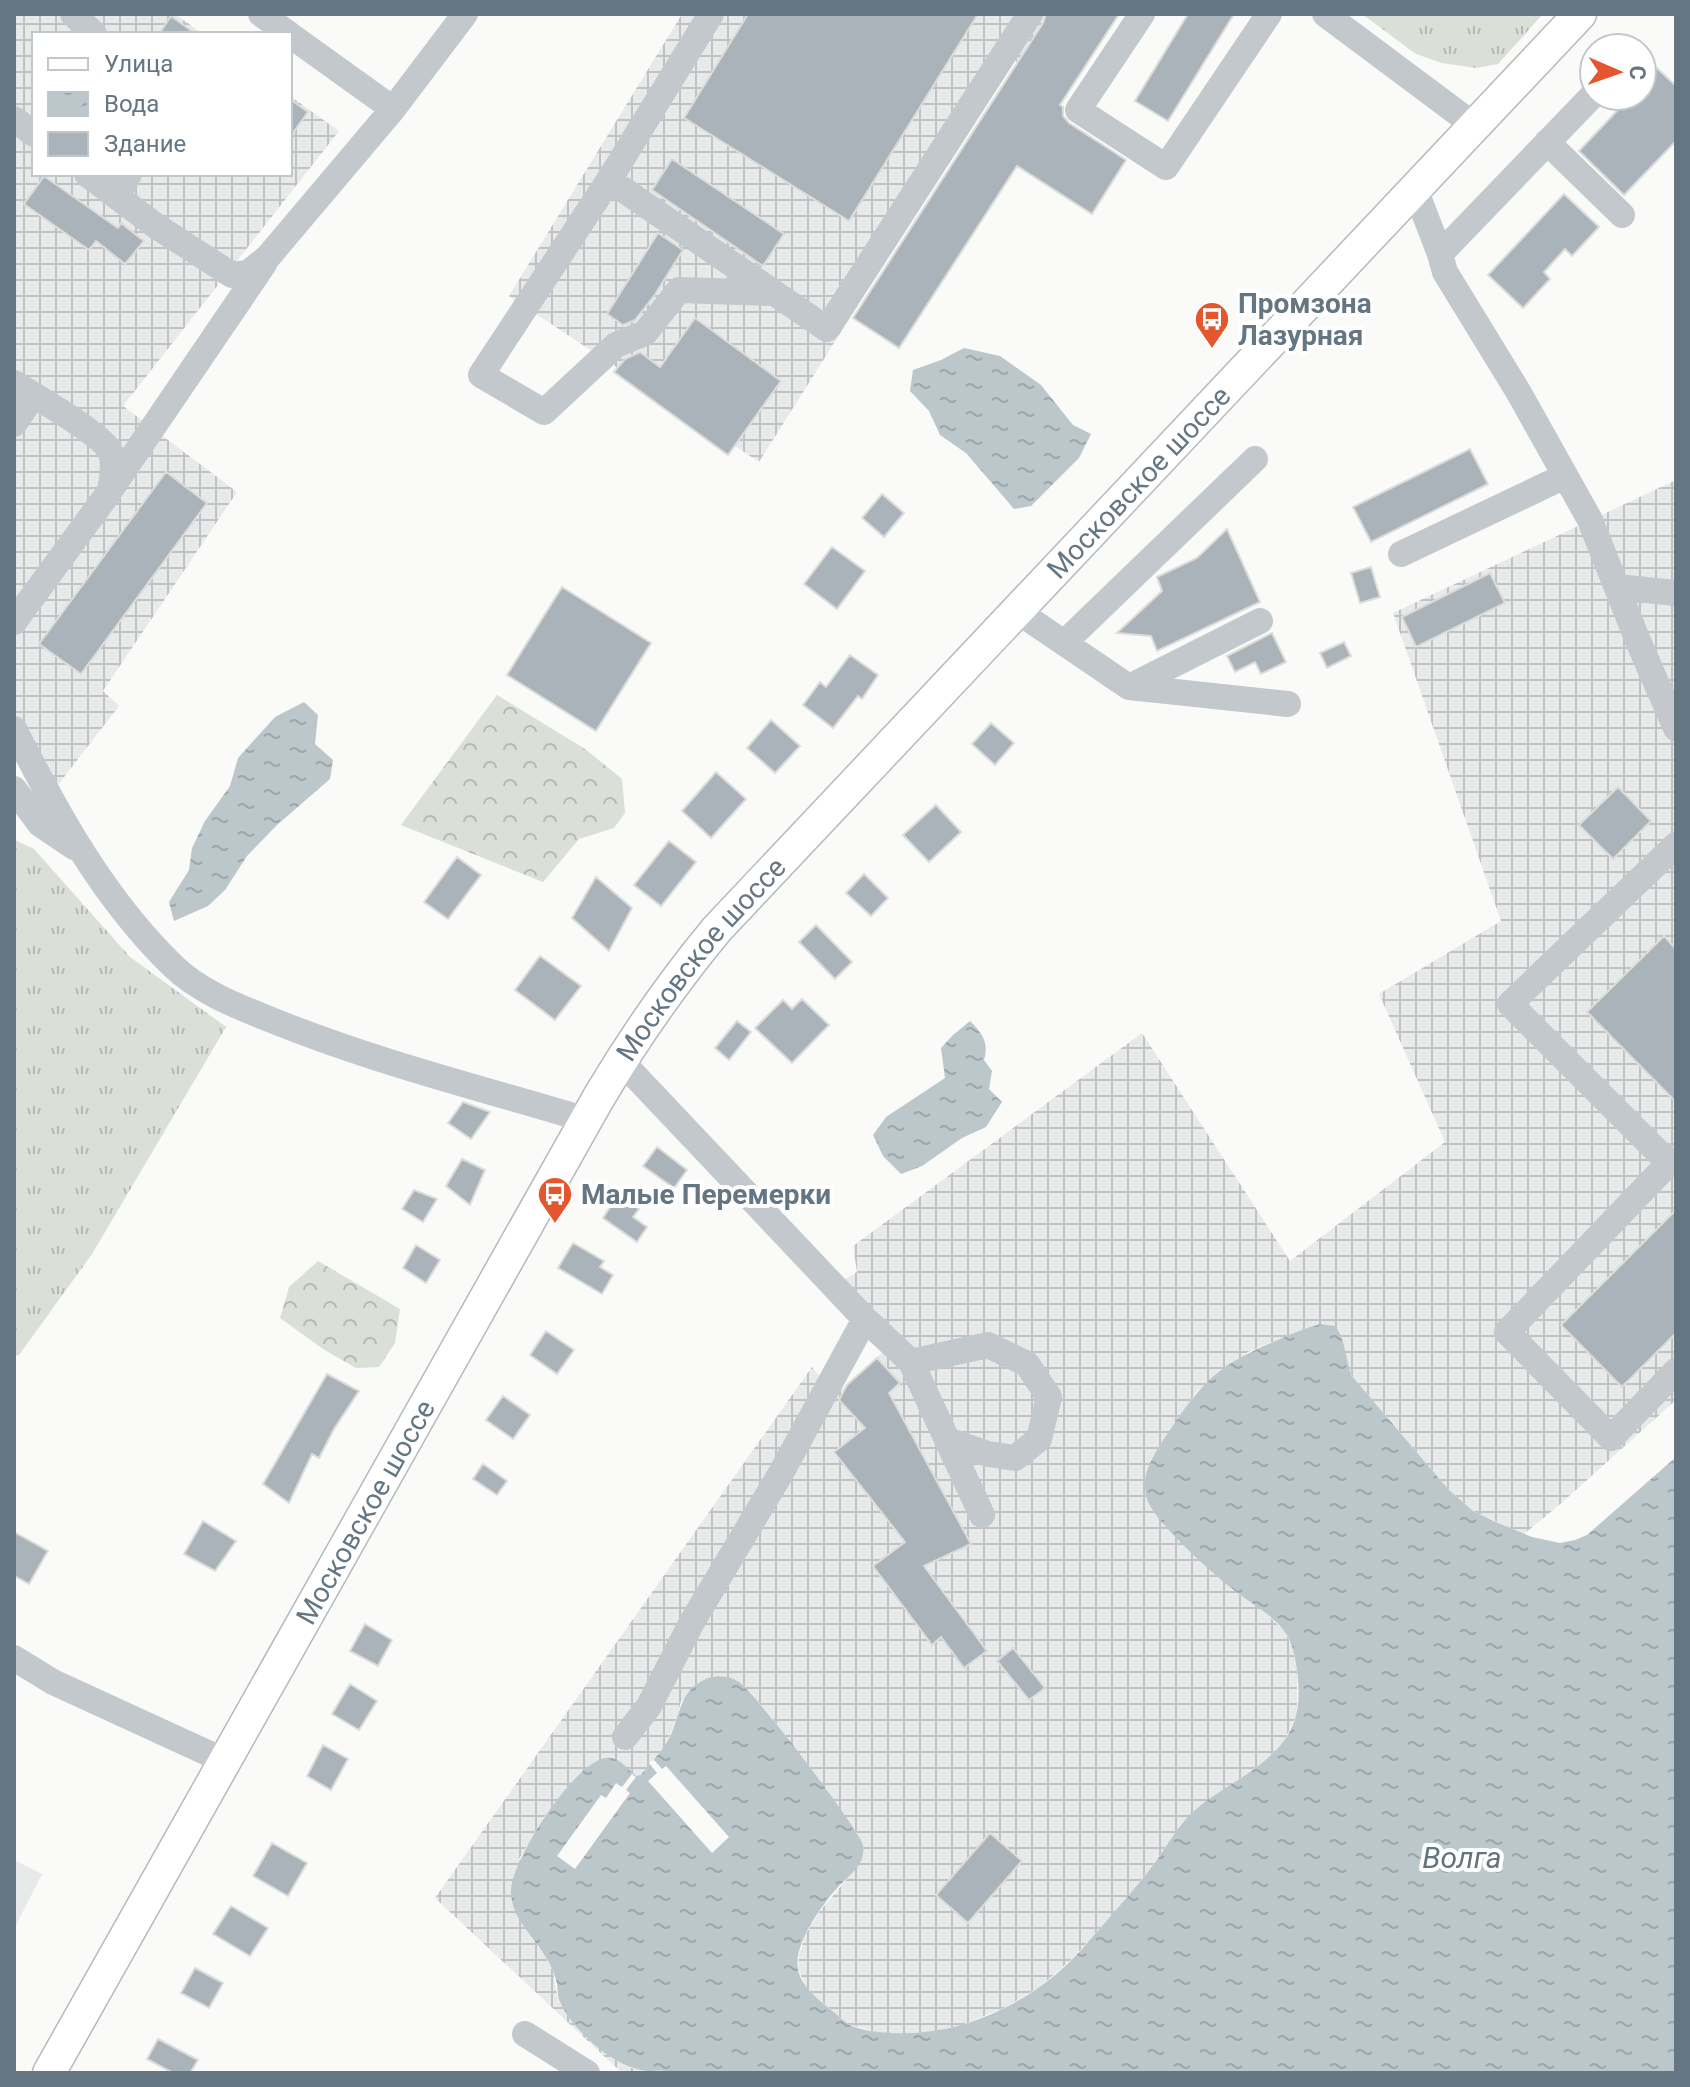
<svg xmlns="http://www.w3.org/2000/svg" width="1690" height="2087" font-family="Roboto,sans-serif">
<defs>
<pattern id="industrial-grid" width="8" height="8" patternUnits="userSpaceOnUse" patternTransform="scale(2)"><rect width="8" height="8" fill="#e8e9e9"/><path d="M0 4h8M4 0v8" fill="none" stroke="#c0c1c2"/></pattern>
<pattern id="grass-tufts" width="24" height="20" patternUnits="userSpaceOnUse" patternTransform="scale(2)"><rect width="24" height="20" fill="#dadfd7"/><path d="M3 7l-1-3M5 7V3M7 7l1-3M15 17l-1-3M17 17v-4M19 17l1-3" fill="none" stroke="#b4b9b4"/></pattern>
<pattern id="forest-crowns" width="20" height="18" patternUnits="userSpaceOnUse" patternTransform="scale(2)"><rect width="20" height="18" fill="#dadfd7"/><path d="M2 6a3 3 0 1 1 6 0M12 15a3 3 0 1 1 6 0" fill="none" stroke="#b4b9b4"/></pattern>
<pattern id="water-ripples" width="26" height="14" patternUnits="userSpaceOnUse" patternTransform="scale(2)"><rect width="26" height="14" fill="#bbc7cb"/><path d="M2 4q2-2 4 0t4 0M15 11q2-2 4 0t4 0" fill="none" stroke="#9ca6aa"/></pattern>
</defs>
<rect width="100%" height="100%" fill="#fafaf8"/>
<path fill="#e8e9e9" d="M14 1860 42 1874 14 1929Z"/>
<path fill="url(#industrial-grid)" d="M14 14H175L203 34H34V174H290V96L339 131 123 406 237 492 103 691 119 706 44 803 14 756Z
M682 14H1084L1038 76 1013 59 759 462 509 296Z
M1676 480V1400L1558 1506 1524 1534 1473 1511 1448 1489 1352 1376 1346 1361 1306 1328 1248 1352 1197 1391 1151 1462 1205 1564 1233 1590 1264 1611 1286 1633 1293 1648 1297 1671V1714L1284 1741 1268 1759 1196 1809 1176 1832 1154 1864 1120 1906 1073 1958 1041 1986 1006 2007 962 2025 931 2032 902 2034 876 2032 848 2024 807 1989 798 1969 799 1954 806 1934 819 1912 854 1871 859 1836 770 1715 741 1683 681 1701 677 1717 666 1745 641 1775 636 1777 628 1769 591 1765 562 1795 544 1817 519 1859 544 1954 553 1971 558 2000 568 2016 580 2031 612 2058 631 2068 649 2071 661 2069 672 2073H622L435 1898 812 1367 836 1395 898 1338 844 1280 857 1272 853 1246 1142 1033 1290 1261 1445 1142 1379 994 1501 921 1393 613Z"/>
<path fill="url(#grass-tufts)" d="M1362 14H1543L1498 64 1476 68 1442 63 1416 54Z
M15 840 34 849 130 957 226 1027 92 1254 19 1355 14 1356Z"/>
<path fill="url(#forest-crowns)" d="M497 695 585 749 622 779 625 813 614 828 579 839 543 882 401 825Z
M318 1261 400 1309 395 1343 379 1367 356 1368 323 1349 280 1318 289 1287Z"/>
<path fill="url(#water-ripples)" d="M964 348 1000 356 1041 385 1073 425 1091 434 1079 458 1031 506 1014 509 966 453 940 435 929 411 910 391 913 370 941 360Z
M304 702 318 715 315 744 333 760 330 779 277 825 247 856 225 890 208 906 174 921 169 902 189 870 192 848 205 821 230 786 238 758 275 717Z
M970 1021C983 1034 989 1043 984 1060L992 1071 989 1089 1002 1102 986 1127 962 1138 922 1166 901 1174 883 1156 873 1135 886 1117 945 1078 941 1048 953 1035Z
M1321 1324 1335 1326C1346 1340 1345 1359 1352 1376L1448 1489 1473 1511 1496 1522 1532 1537 1560 1543 1575 1540 1587 1535 1676 1457V2073H672C661 2069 659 2071 648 2071 636 2070 624 2065 614 2059 595 2048 568 2022 560 2002 557 1996 558 1990 557 1984 555 1974 551 1965 545 1956 533 1935 512 1919 511 1893 509 1862 575 1761 606 1758 619 1756 627 1769 636 1776L641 1775C649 1764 660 1754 667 1742 681 1719 677 1691 706 1679 716 1675 730 1676 739 1682 753 1690 859 1829 863 1845 864 1849 863 1857 861 1861 856 1871 846 1879 838 1887 822 1905 793 1944 798 1970 802 1987 817 1998 830 2009 837 2014 843 2021 850 2025 863 2031 878 2032 892 2033 962 2037 1036 2001 1082 1949 1106 1921 1131 1894 1154 1864 1167 1846 1178 1825 1195 1810 1229 1780 1287 1762 1297 1711 1301 1692 1297 1652 1287 1635 1275 1616 1253 1605 1235 1591 1214 1575 1155 1523 1147 1499 1145 1493 1145 1487 1145 1482 1146 1461 1169 1432 1181 1414 1208 1375 1230 1360 1273 1342 1289 1335 1304 1328 1321 1324Z"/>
<path fill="#fafaf8" d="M654 1760 662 1769 666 1766 729 1837 712 1853 648 1781 657 1773 649 1763Z
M632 1774 636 1777 626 1790 630 1793 575 1869 557 1856 601 1795 606 1798 616 1783 622 1787Z"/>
<path fill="#aab3b9" stroke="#dcdcda" stroke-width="2" d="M748 14H978L849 221 684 118Z
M1046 14H1119L1060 105 1063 107V116L1069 123 1126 160 1092 214 1017 166 899 348 853 318 1043 23Z
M1188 14H1234L1168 121 1135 101Z
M171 16 196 34H159Z
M1657 68 1676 86V141L1624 195 1579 151 1631 96H1642V84Z
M290 99 308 112 290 137Z
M672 159 784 234 763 266 652 190Z
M44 176 118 228 121 223 144 241 125 264 96 241 89 250 24 204Z
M1564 194 1599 227 1572 256 1565 249 1544 272 1550 279 1523 308 1488 275Z
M658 233 683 250 654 296 635 320 623 325 607 314Z
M695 318 781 381 728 455 614 372 625 359 640 352 660 367Z
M1470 449 1488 484 1371 542 1353 507Z
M166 472 207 503 81 674 39 644Z
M882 494 904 513 884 537 862 518Z
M1227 529 1260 602 1157 651 1151 636 1117 633 1162 591 1157 577 1197 558Z
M832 547 865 571 837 609 804 584Z
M1371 567 1380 597 1360 603 1351 573Z
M1490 573 1505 603 1416 647 1402 617Z
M562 587 651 643 596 731 507 675Z
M1272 633 1286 662 1261 674 1255 662 1235 672 1227 656Z
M1344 642 1351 656 1327 668 1320 653Z
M850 655 878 675 862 699 858 696 833 728 803 705 820 682 826 687Z
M771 720 800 746 775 773 747 748Z
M991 723 1014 743 995 765 972 744Z
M716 772 746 799 711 838 682 811Z
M1618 787 1651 821 1613 859 1579 825Z
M936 805 961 832 929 862 903 835Z
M669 841 696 862 661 906 634 885Z
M457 857 481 875 448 919 424 902Z
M864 874 888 898 871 916 846 893Z
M596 877 632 908 609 951 572 918Z
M816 925 852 962 835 979 799 942Z
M1664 936 1676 949V1102L1587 1012Z
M540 956 581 986 555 1020 515 990Z
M802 999 829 1025 792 1063 755 1028 783 1000 792 1009Z
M737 1021 751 1032 729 1060 715 1048Z
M463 1102 490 1112 471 1139 448 1123Z
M657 1147 687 1170 674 1188 643 1166Z
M462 1159 485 1170 470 1205 446 1186Z
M414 1190 437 1199 423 1222 402 1209Z
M618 1195 639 1209 633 1217 647 1227 637 1242 603 1218Z
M1676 1210V1333L1622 1387 1561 1325Z
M573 1243 604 1261 600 1267 613 1275 602 1294 558 1268Z
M416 1245 440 1260 426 1283 403 1268Z
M546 1331 574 1350 557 1374 530 1355Z
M877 1358 900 1383 889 1393 971 1544 924 1566 987 1651 964 1668 941 1637 932 1645 873 1566 905 1542 834 1452 865 1428 839 1400 847 1385Z
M327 1374 359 1391 334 1429 319 1458 312 1454 289 1503 263 1484Z
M503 1396 530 1415 513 1439 486 1420Z
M483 1464 507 1481 497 1495 473 1479Z
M203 1521 236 1541 215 1571 184 1554Z
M14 1532 48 1551 29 1584 14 1576Z
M365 1624 392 1640 378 1666 350 1651Z
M1013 1648 1045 1688 1029 1700 997 1661Z
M350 1684 377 1701 359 1730 332 1714Z
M323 1745 348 1759 331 1790 307 1776Z
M990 1833 1022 1861 968 1923 936 1895Z
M272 1843 307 1863 288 1896 253 1876Z
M231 1906 268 1928 250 1956 213 1934Z
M195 1968 223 1983 209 2008 181 1993Z
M158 2039 198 2060 190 2073H173L147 2059Z"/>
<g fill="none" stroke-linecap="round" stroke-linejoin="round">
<g stroke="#b5babe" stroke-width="35">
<g id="major">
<path id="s1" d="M49 2073 599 1097C634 1038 673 982 717 929L1580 14"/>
</g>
</g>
<path stroke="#c3c8cc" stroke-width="26" d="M73 14 94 34
M261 14 289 34
M711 14 609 180 481 375 544 412 616 345 645 333 679 290 774 293
M1142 14 1078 110 1166 167 1269 14
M1325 14 1475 126
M290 35 393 109
M14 119 34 134
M1547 142 1622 215
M87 174 156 226 232 275 248 273 268 257 393 109 465 14
M609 180 827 329 1030 14
M1415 189 1440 254 1445 272 1519 393 1590 520 1638 641 1676 728
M118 196 129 174
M1440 254 1594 94
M14 383C34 396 103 434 111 453 115 464 112 479 110 491L14 622
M14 424 33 396
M111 489 264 264
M1401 554 1565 476
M1617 587 1676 593
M1017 611 1129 687 1288 704
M1064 643 1255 459
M1129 687 1260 621
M14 729C58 815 103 898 173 966 202 994 242 1008 279 1023 379 1063 484 1089 587 1120
M14 789 40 824 74 847
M1676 845 1510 1004 1669 1163 1507 1332 1611 1438 1676 1371
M621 1061 865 1319 911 1362 982 1515
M911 1362 988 1345 1027 1364 1049 1397 1039 1439 1015 1458 988 1454 947 1440
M14 1658 53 1682 225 1761
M625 1737 649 1706 692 1622 781 1473 865 1319
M525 2034 587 2073"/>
<use href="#major" stroke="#fff" stroke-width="32"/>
</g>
<defs>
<g id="bus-pin" transform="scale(1.8)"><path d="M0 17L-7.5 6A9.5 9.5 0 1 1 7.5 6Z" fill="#e4572e" stroke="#fff"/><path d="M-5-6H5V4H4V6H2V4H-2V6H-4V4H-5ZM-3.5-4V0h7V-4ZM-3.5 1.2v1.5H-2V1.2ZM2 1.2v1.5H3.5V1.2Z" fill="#fff"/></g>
</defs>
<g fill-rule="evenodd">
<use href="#bus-pin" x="1212" y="319"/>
<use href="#bus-pin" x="555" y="1194"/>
</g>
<g text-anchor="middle" stroke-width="8" stroke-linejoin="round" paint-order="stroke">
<g font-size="28" font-weight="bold" fill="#657683" stroke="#fff" text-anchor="start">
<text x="1238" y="313">Промзона<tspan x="1238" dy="32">Лазурная</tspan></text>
<text x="581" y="1204">Малые Перемерки</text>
</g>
<g font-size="28" fill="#657683" stroke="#fff">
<text dy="10" stroke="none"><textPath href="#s1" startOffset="1940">Московское шоссе</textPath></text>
<text dy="10" stroke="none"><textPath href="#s1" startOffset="1292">Московское шоссе</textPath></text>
<text dy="10" stroke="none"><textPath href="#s1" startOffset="644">Московское шоссе</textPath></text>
</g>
<g font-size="30" font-style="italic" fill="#60757c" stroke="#fff">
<text x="1462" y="1868">Волга</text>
</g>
</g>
<rect width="1690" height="2087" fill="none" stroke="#657683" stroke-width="32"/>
<rect x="32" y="32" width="260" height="144" fill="#ffffff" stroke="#c1c8cd" stroke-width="2"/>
<rect x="48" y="58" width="40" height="12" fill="#ffffff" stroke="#c1c8cd" stroke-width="2"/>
<text x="104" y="72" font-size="24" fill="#657683">Улица</text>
<rect x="48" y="92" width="40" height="24" fill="url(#water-ripples)" stroke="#c1c8cd" stroke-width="2"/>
<text x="104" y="112" font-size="24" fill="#657683">Вода</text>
<rect x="48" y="132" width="40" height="24" fill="#aab3b9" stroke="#c1c8cd" stroke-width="2"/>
<text x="104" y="152" font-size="24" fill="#657683">Здание</text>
<g transform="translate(1618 72) rotate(92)"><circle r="38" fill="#ffffff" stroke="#c1c8cd" stroke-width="2"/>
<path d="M0-6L14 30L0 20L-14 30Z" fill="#e4572e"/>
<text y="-12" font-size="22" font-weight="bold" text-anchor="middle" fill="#657683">С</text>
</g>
</svg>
